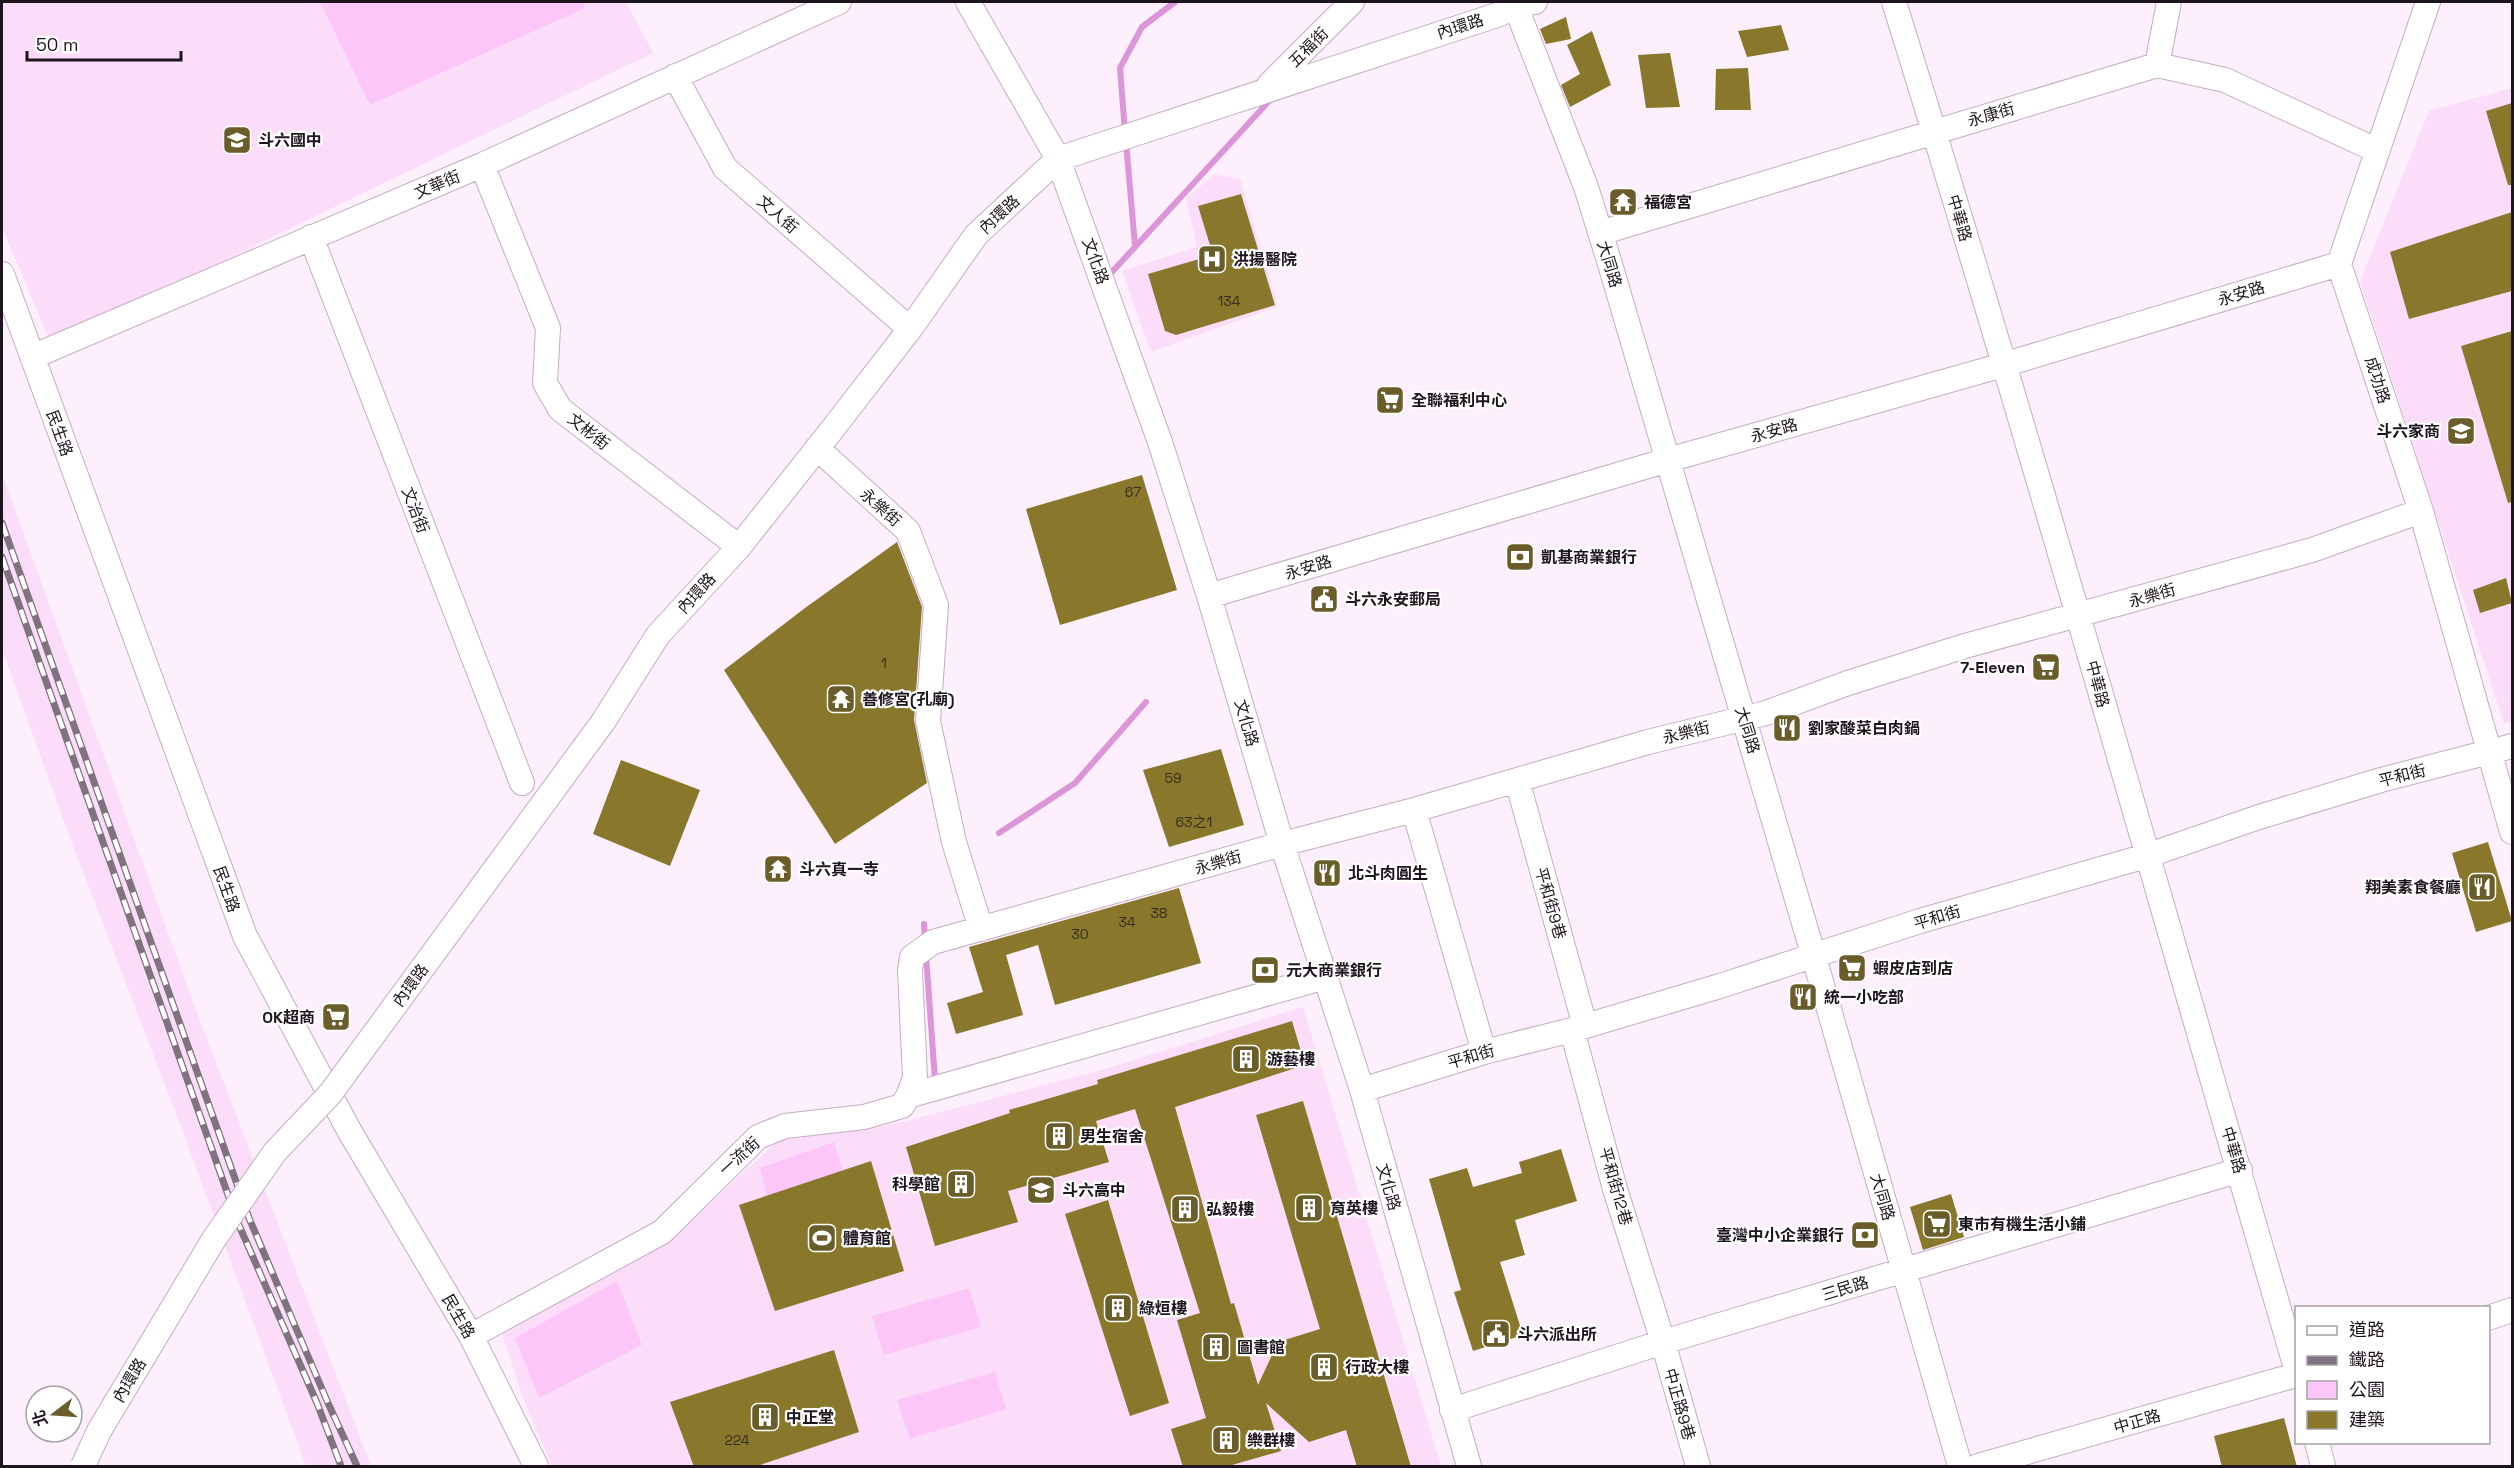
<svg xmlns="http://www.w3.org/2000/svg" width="2514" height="1468" font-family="'Space Grotesk','Noto Sans TC',sans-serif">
<rect width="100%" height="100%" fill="#fdeffc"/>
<path fill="#fbddf9" d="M2 2H626L653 53 51 344 2 227Z
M2512 88V722L2504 724 2360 281 2429 111Z
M1214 174 1240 179 1278 306 1151 352 1122 271 1197 247 1186 199Z
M2 474 197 1013 371 1466H306L180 1124 70 838 2 649Z
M1303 1007 1441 1466H552L522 1395 502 1334 666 1243 783 1136 849 1132 906 1121 1099 1071Z"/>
<path fill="#fdc6f9" d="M320 2H582L585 8 370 105Z
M834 1142 846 1181 769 1205 760 1168Z
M617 1281 642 1345 539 1398 515 1338Z
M969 1288 981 1327 884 1355 872 1316Z
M995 1372 1006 1409 910 1439 897 1400Z"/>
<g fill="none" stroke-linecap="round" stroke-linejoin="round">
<path stroke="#dc95d9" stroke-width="6" d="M1125 132 1120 68 1142 27 1175 2
M1126 142 1135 246
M1112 272 1271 99
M999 833 1075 783 1146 702
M924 924 925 942
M926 955 935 1080"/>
</g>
<path fill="#89772b" d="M1566 17 1571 39 1546 44 1540 29Z
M1781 25 1789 50 1747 57 1738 31Z
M1592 31 1611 85 1570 107 1561 85 1580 74 1567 45Z
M1670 53 1680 107 1646 108 1638 55Z
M1748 68 1751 110H1715L1716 69Z
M2512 103V185H2508L2486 111Z
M1241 194 1275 305 1176 335 1165 331 1148 274 1213 255 1198 206Z
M2512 212V291L2409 319 2390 252Z
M2512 331V502L2508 503 2461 346Z
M1142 475 1177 590 1060 625 1026 509Z
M897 542 922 607 914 720 927 783 835 844 724 670 805 608Z
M2506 578 2512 603 2480 613 2473 590Z
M1221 749 1244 825 1169 847 1143 770Z
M621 760 700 790 670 866 593 834Z
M2488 842 2512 921 2476 932 2452 853Z
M1179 888 1201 963 1055 1005 1038 945 1006 955 1023 1015 956 1034 947 1003 983 992 969 947Z
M1292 1021 1305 1065 1175 1107 1231 1304 1234 1303 1258 1385 1278 1342 1320 1329 1256 1115 1303 1101 1411 1467H1357L1346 1430 1309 1442 1266 1403 1281 1451 1225 1467H1183L1171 1429 1206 1418 1177 1320 1200 1313 1135 1109 1096 1121 1109 1162 1008 1191 1018 1222 935 1246 906 1147 1010 1113 1009 1110 1098 1084 1097 1080Z
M1561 1149 1577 1201 1515 1220 1525 1255 1500 1262 1523 1335 1473 1351 1454 1292 1461 1290 1429 1179 1467 1168 1473 1187 1522 1173 1519 1162Z
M871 1161 904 1271 775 1311 739 1205Z
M1951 1194 1964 1237 1923 1250 1910 1207Z
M1108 1200 1169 1403 1130 1416 1065 1214Z
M834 1350 859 1432 754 1467H694L670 1402Z
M2284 1418 2297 1467H2222L2214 1436Z"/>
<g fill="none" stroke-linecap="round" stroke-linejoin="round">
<g stroke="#c4adc2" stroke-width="26">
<path id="minor" d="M968 2 1058 159 1160 442 1209 596 1282 844 1362 1090 1469 1466
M1514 2 1586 187 1610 264 1814 957 1960 1466
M1894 2C2035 455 2163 912 2296 1368
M2428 2 2339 264 2421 511 2512 832
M2157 65 2169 2
M675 76 725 168 910 329
M1269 85 1352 2
M482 165 548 328 545 383 560 409 739 547
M1600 233 2157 65 2225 80 2376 150
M311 237 522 783
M2 274 245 936 350 1132 471 1336 536 1466
M32 357 482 165 839 2
M817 448 908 531 936 605 928 721 954 842 981 929
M1209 596 1668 460 2003 365 2339 264
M603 722 658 635 739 547 831 431 910 329 976 235 1058 159 1500 14 1516 4 1535 2
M1517 780 1585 1026
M1414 810 1484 1052
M1572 1030 1615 1189 1663 1342 1698 1466
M1362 1090 1484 1052 1572 1030 1720 986 1920 921 2146 856 2259 817 2381 780 2512 746
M908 1096 1325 977
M2488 1318 2512 1310
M471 1336 662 1232 758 1137 785 1126 864 1117 902 1106 908 1096 915 1078 910 970 912 957 933 942 1282 844 1414 810 1648 742 1766 713 1848 683 1965 646 2312 550 2421 511
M1452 1410 1663 1342 2240 1170
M2317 1442 2323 1466
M1978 1466 2296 1375"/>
</g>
<use href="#minor" stroke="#fff" stroke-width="24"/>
<g stroke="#7e737e" stroke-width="7">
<path id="rail" d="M2 523 249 1218 328 1403 357 1466
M2 557 238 1223 317 1403 341 1466"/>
</g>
<use href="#rail" stroke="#fff" stroke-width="4.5" stroke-dasharray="14" stroke-linecap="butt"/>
<g stroke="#c4adc2" stroke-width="26" stroke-linecap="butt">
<path id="minor-bridge" d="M83 1466 99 1431 214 1239 275 1152 330 1094 603 722"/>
</g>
<use href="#minor-bridge" stroke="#fff" stroke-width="24"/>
</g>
<defs>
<g id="school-square" transform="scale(1.5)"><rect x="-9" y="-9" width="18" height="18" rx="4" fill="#6a5d2a" stroke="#fff"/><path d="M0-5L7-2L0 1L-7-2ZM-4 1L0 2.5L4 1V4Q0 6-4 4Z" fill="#fff"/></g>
<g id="temple-square" transform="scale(1.5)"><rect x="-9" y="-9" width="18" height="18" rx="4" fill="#6a5d2a" stroke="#fff"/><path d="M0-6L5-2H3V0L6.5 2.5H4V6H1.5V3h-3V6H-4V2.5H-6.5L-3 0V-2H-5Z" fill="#fff"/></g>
<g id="hospital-square" transform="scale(1.5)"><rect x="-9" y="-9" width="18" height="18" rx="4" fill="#6a5d2a" stroke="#fff"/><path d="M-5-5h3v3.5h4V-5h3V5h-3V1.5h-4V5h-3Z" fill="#fff"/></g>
<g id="supermarket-square" transform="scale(1.5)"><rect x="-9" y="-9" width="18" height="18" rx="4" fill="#6a5d2a" stroke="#fff"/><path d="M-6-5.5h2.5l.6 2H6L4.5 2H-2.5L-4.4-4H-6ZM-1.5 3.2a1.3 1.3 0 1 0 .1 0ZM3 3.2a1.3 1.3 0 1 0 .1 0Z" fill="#fff"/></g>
<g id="bank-square" transform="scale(1.5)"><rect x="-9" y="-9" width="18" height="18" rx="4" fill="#6a5d2a" stroke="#fff"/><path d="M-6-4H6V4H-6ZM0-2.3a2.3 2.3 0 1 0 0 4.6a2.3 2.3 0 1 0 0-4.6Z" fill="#fff"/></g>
<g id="civic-square" transform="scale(1.5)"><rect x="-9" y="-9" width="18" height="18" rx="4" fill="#6a5d2a" stroke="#fff"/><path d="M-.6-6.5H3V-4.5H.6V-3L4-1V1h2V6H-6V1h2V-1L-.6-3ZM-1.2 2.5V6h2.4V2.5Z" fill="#fff"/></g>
<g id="restaurant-square" transform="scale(1.5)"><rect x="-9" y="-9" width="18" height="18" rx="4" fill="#6a5d2a" stroke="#fff"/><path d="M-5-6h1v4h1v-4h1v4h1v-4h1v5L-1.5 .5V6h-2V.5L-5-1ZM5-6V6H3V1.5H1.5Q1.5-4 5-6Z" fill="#fff"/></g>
<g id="building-square" transform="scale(1.5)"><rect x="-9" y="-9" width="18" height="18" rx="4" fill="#6a5d2a" stroke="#fff"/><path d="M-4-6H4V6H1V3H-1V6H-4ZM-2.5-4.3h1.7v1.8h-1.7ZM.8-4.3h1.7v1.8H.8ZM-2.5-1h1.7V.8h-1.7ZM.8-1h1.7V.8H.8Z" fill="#fff"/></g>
<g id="stadium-square" transform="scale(1.5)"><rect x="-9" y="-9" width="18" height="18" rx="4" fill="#6a5d2a" stroke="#fff"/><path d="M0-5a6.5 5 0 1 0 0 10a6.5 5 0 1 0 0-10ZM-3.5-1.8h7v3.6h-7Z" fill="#fff"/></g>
</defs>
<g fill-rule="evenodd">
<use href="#school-square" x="237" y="140"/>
<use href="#temple-square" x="1623" y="202"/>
<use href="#hospital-square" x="1212" y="259"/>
<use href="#supermarket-square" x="1390" y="400"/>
<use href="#school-square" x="2461" y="431"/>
<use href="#bank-square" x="1520" y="557"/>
<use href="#civic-square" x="1324" y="599"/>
<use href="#supermarket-square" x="2046" y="667"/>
<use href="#temple-square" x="841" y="699"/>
<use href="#restaurant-square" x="1787" y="728"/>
<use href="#temple-square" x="778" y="869"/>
<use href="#restaurant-square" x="1327" y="873"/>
<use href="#restaurant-square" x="2482" y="887"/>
<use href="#supermarket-square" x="1852" y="968"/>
<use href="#bank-square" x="1265" y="970"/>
<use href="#restaurant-square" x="1803" y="997"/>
<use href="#supermarket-square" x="336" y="1017"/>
<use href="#building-square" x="1246" y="1059"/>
<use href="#building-square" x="1059" y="1136"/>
<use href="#building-square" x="961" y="1184"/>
<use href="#school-square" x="1041" y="1190"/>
<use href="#building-square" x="1309" y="1208"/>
<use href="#building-square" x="1185" y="1209"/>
<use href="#supermarket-square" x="1937" y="1224"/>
<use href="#bank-square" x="1865" y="1235"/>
<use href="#stadium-square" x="822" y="1238"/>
<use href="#building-square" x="1118" y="1308"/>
<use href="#civic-square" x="1496" y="1334"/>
<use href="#building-square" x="1216" y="1347"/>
<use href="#building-square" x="1324" y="1367"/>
<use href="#building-square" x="765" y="1417"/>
<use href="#building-square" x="1226" y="1440"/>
</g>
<g text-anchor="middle" stroke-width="4.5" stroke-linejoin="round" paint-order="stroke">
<g font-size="14" fill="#382e20">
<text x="1229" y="306">134</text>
<text x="1133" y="497">67</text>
<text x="884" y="668">1</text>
<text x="1173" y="783">59</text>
<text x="1194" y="827">63之1</text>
<text x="1159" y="918">38</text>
<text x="1127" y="927">34</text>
<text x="1080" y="939">30</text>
<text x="737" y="1445">224</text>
</g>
<g font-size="16" fill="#1d151d" stroke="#fff">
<text transform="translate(1460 26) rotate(-18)" y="6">內環路</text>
<text transform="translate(1308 47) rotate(-45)" y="6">五福街</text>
<text transform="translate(1991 114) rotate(-16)" y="6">永康街</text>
<text transform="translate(437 184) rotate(-23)" y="6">文華街</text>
<text transform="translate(778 214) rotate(41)" y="6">文人街</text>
<text transform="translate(999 214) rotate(-43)" y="6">內環路</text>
<text transform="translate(1960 218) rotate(74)" y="6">中華路</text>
<text transform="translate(1096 261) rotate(70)" y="6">文化路</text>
<text transform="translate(1610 264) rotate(73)" y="6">大同路</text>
<text transform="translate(2241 293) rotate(-17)" y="6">永安路</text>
<text transform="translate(2378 380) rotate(72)" y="6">成功路</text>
<text transform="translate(1774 430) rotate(-16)" y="6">永安路</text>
<text transform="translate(589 431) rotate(38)" y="6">文彬街</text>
<text transform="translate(60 433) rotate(70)" y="6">民生路</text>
<text transform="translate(881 507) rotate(41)" y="6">永樂街</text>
<text transform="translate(416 510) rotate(69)" y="6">文治街</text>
<text transform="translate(1308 567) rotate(-17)" y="6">永安路</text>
<text transform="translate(696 593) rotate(-48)" y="6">內環路</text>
<text transform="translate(2152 595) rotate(-16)" y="6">永樂街</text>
<text transform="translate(2098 684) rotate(75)" y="6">中華路</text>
<text transform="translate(1247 723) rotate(74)" y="6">文化路</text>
<text transform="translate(1748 730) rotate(73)" y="6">大同路</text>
<text transform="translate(1686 732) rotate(-14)" y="6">永樂街</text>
<text transform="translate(2402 775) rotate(-14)" y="6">平和街</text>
<text transform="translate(1218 862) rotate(-16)" y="6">永樂街</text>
<text transform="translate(227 889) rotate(70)" y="6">民生路</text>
<text transform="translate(1551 903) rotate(74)" y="6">平和街9巷</text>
<text transform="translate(1937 917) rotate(-17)" y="6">平和街</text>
<text transform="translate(410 985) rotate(-54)" y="6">內環路</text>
<text transform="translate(1471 1056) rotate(-16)" y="6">平和街</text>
<text transform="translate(2234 1150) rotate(74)" y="6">中華路</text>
<text transform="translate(739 1156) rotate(-42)" y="6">一流街</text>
<text transform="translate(1616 1186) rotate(74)" y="6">平和街12巷</text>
<text transform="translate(1389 1187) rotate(74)" y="6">文化路</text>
<text transform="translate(1883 1197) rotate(74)" y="6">大同路</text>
<text transform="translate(1845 1288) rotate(-17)" y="6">三民路</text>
<text transform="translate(459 1316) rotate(60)" y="6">民生路</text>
<text transform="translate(129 1380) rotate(-59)" y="6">內環路</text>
<text transform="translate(1680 1404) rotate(74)" y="6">中正路9巷</text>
<text transform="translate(2137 1421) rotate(-16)" y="6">中正路</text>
</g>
<g font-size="16" font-weight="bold" fill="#1d151d" stroke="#fff" text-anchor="start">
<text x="258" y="146">斗六國中</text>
<text x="1644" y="208">福德宮</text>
<text x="1233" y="265">洪揚醫院</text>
<text x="1411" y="406">全聯福利中心</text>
<text x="2440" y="437" text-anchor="end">斗六家商</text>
<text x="1541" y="563">凱基商業銀行</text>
<text x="1345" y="605">斗六永安郵局</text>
<text x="2025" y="673" text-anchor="end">7-Eleven</text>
<text x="862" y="705">善修宮(孔廟)</text>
<text x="1808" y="734">劉家酸菜白肉鍋</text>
<text x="799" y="875">斗六真一寺</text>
<text x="1348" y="879">北斗肉圓生</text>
<text x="2461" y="893" text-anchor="end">翔美素食餐廳</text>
<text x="1873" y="974">蝦皮店到店</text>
<text x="1286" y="976">元大商業銀行</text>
<text x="1824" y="1003">統一小吃部</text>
<text x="315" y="1023" text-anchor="end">OK超商</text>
<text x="1267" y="1065">游藝樓</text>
<text x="1080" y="1142">男生宿舍</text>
<text x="940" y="1190" text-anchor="end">科學館</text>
<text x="1062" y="1196">斗六高中</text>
<text x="1330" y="1214">育英樓</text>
<text x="1206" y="1215">弘毅樓</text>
<text x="1958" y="1230">東市有機生活小鋪</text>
<text x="1844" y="1241" text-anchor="end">臺灣中小企業銀行</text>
<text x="843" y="1244">體育館</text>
<text x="1139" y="1314">綠烜樓</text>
<text x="1517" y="1340">斗六派出所</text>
<text x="1237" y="1353">圖書館</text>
<text x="1345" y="1373">行政大樓</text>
<text x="786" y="1423">中正堂</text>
<text x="1247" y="1446">樂群樓</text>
</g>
</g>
<rect width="2514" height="1468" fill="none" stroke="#1d151d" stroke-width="6"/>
<rect x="2295" y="1306" width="195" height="138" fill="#ffffff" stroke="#a5a1a5" stroke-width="1.5"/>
<rect x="2307" y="1326" width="30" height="9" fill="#ffffff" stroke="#a5a1a5" stroke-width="1.5"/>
<text x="2349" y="1336" font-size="18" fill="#1d151d">道路</text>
<rect x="2307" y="1356" width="30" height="9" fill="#7e737e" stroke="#a5a1a5" stroke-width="1.5"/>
<text x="2349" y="1366" font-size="18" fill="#1d151d">鐵路</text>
<rect x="2307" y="1381" width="30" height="18" fill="#fdc6f9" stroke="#a5a1a5" stroke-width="1.5"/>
<text x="2349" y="1396" font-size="18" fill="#1d151d">公園</text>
<rect x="2307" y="1411" width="30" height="18" fill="#89772b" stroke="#a5a1a5" stroke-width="1.5"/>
<text x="2349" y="1426" font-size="18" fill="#1d151d">建築</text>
<g transform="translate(54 1414) rotate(253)"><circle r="28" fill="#ffffff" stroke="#a5a1a5" stroke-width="1.5"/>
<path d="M0-4.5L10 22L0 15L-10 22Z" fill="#6a5d2a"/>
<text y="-9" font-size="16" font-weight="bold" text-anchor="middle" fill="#1d151d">北</text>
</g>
<path d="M27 51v9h154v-9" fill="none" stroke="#1d151d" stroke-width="3"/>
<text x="36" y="51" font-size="18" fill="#1d151d" stroke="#ffffff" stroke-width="4.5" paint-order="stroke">50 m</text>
</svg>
